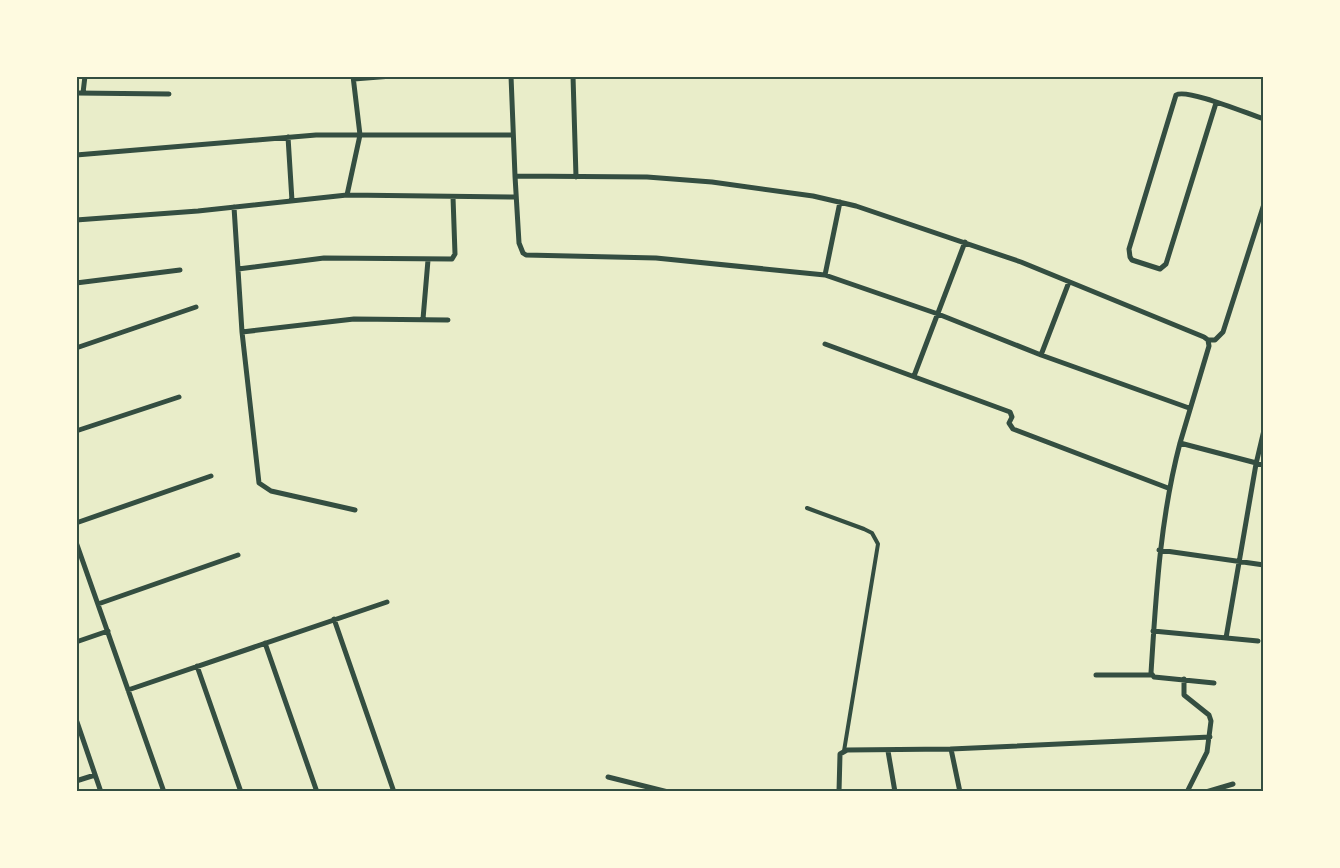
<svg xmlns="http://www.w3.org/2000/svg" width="1340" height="868" font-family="'Noto Sans',sans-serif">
<rect width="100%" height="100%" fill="#e9edc9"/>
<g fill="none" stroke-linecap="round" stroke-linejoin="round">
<path stroke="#344e41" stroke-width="4" d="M807 508 864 529 872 533 878 544 844 751"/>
<path stroke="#344e41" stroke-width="5" d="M511 76 515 176 647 177 712 182 813 196 856 206 1021 262 1204 337 1208 340 1209 346 1180 443 1264 465
M573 76 576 177
M354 79 392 76
M76 93 169 94
M83 93 85 76
M1216 103 1166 264 1160 269 1132 260 1130 257 1129 249 1176 95C1187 88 1248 114 1264 119
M288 137 292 201
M76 155 316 135H513
M515 176 519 243 523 253 526 255 656 258 825 275 938 314 1041 355 1189 408
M347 195 360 135 353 76
M234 207 242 332 259 483 271 491 355 510
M76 220 198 211 347 195 516 197
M238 269 324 258 452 259 455 254 453 197
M825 275 840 202
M76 283 180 270
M423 319 428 260
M242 332 354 319 448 320
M1208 340H1215L1223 332 1264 204
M825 344 1010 412 1012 417 1009 423 1013 429 1168 488
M76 348 196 307
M1041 355 1069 282
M914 376 965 242
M76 431 179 397
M1180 443C1160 519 1156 595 1151 673L1154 677 1214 683
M76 523 211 476
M76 542 164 792
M1159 550 1264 565
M98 604 238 555
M334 619 394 792
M1153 631 1258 641
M1226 638 1256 464 1264 430
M76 642 108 631
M265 643 317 792
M197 666 241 792
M1096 675H1151
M1184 679V695L1209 715 1211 721 1207 752 1187 792
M128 690 387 602
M76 719 101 792
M951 749 960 792
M888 751 895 792
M608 777 668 792
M76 781 95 775
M839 792 840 754 847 750 951 749 1210 737
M1206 792 1233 784"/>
</g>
<rect width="1340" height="868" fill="none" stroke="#fefae0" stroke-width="155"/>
<rect x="78" y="78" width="1184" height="712" fill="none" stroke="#344e41" stroke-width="2"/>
</svg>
